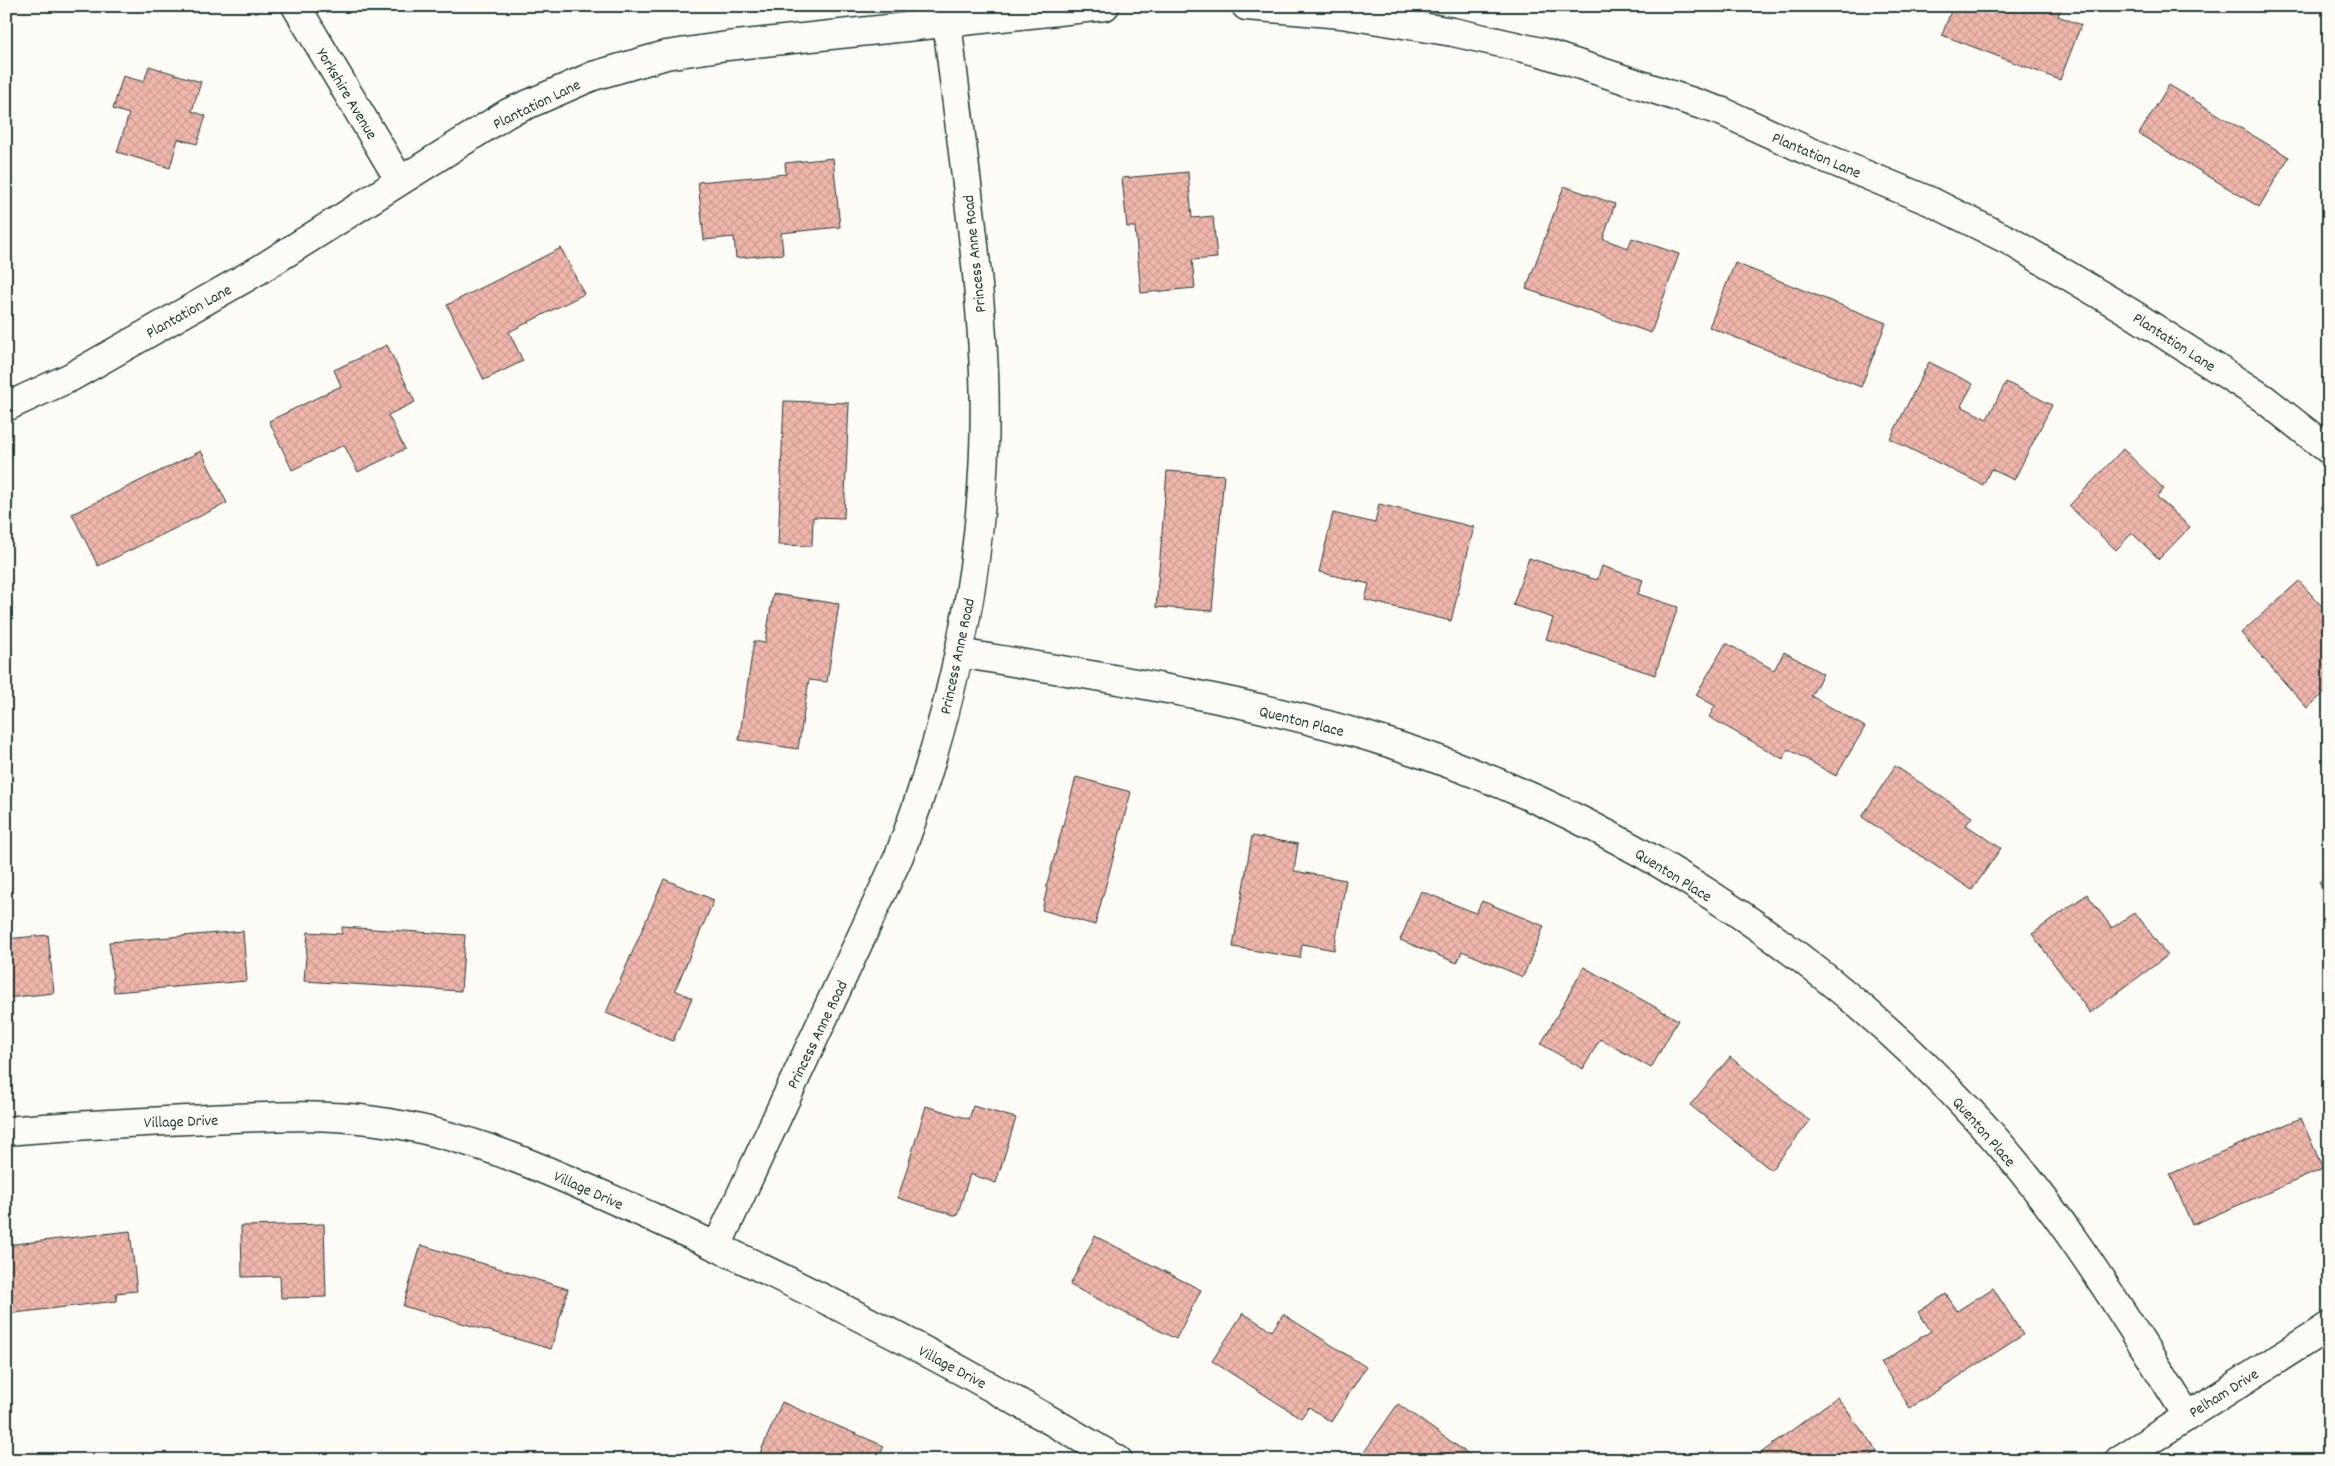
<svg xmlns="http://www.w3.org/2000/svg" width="2335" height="1466" font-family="Dekko,sans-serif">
<defs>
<pattern id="building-cross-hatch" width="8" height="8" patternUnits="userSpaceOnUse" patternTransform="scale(1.25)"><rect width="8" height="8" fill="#f0b6ab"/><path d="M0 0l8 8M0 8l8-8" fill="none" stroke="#cd9d94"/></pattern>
</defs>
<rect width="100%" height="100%" fill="#fdfcf7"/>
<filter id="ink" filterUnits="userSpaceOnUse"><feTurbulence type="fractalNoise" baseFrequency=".02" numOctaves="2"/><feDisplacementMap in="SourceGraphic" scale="10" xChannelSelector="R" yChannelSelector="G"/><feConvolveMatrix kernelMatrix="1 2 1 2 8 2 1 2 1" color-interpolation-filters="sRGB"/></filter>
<g filter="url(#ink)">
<path fill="url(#building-cross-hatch)" stroke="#1f3d34" d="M1953 6H2062L2058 16 2081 25 2060 80 1942 35Z
M149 66 201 82 192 111 206 116 197 144 178 139 170 168 117 152 129 114 113 109 123 76 144 82Z
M2169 85 2289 157 2259 207 2139 134Z
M833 158 840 227 781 233 783 254 736 258 734 237 704 240 698 182 786 174 785 163Z
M1188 172 1192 218 1213 216 1217 258 1192 260 1195 288 1141 293 1135 227H1127L1122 178Z
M1564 186 1615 204 1603 239 1628 248 1632 238 1679 254 1651 333 1526 289Z
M561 248 584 294 509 332 523 361 484 380 447 305Z
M1735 263 1886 323 1861 387 1709 327Z
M387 345 415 402 388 415 405 449 358 472 344 445 292 470 269 421 341 386 334 370Z
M1929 362 1973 384 1961 406 1987 419 2006 382 2052 405 2014 480 1991 469 1983 485 1890 439Z
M784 401 849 403 844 518 813 517 812 546 778 545Z
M2123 449 2164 489 2157 497 2190 527 2159 559 2132 533 2116 550 2069 506Z
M201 451 227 503 98 566 72 514Z
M1167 471 1224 475 1212 611 1156 607Z
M1379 504 1474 527 1451 621 1365 600 1369 584 1319 572 1333 513 1375 523Z
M1529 558 1597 580 1602 566 1643 580 1638 594 1678 607 1655 675 1546 639 1553 618 1513 605Z
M2299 581 2329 614V689L2307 708 2241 633Z
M773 594 839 604 827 682 809 680 798 749 739 740 754 641 765 643Z
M1726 643 1774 670 1784 652 1823 674 1811 696 1865 727 1836 776 1788 749 1783 759 1709 717 1715 706 1696 695Z
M1895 766 1972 817 1966 825 2001 848 1972 890 1862 817Z
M1076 777 1131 792 1095 925 1042 910 1047 889 1046 888Z
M1252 836 1298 844 1294 871 1346 880 1334 950 1302 944 1300 958 1233 947Z
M2329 878V904L2319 882Z
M664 879 714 900 675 990 692 998 673 1041 606 1013Z
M1421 891 1476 913 1482 901 1544 926 1523 977 1462 951 1457 963 1400 940Z
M2087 894 2112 928 2135 912 2167 956 2090 1013 2032 934Z
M342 927 465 935 461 991 304 981 308 932 342 934Z
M243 931 247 981 114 992 109 942Z
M48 935 54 993 6 998V939Z
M1584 967 1678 1020 1651 1068 1600 1039 1583 1069 1541 1044Z
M1730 1057 1810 1121 1771 1170 1690 1105Z
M926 1106 969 1119 973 1106 1016 1118 996 1183 970 1174 957 1216 898 1198Z
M2301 1118 2323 1169 2192 1225 2170 1174Z
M324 1224 326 1297 281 1298 280 1276 242 1277 241 1226Z
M130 1231 137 1291 116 1293 117 1301 6 1314V1245Z
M1095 1236 1201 1290 1176 1339 1070 1285Z
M421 1245 568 1289 551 1349 403 1306Z
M1993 1288 2023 1335 1910 1408 1881 1363 1931 1331 1918 1312 1946 1294 1957 1311Z
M1243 1313 1272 1331 1283 1314 1366 1367 1331 1422 1309 1407 1301 1418 1212 1361Z
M1837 1397 1877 1451 1865 1460H1756L1754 1458Z
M782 1402 884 1446 878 1460H757Z
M1398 1404 1477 1460H1370L1362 1455Z"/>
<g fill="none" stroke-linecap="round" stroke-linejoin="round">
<g stroke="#1f3d34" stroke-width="31">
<path id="minor" d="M296 6 400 181
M1246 6 1341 14 1453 32 1541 52 1723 112 1806 150 1932 202 2010 241 2131 313 2263 398 2329 450
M6 407 71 377 259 270 508 113 593 76 666 55 727 46 1105 6
M959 653C1103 677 1250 699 1389 743 1615 814 1823 950 1982 1124 2062 1212 2124 1315 2187 1415
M6 1131C74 1125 141 1122 209 1119 265 1117 321 1113 376 1121 475 1134 562 1177 652 1217 812 1289 967 1370 1118 1460
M717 1246 899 856C957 702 990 537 984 373 979 255 960 138 947 21
M2119 1460 2329 1326"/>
</g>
<use href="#minor" stroke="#fdfcf7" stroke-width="28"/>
</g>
</g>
<g text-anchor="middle" stroke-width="4" stroke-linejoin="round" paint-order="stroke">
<g font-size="16" fill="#1f3d34" stroke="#fdfcf7">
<text transform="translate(348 93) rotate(59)" y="6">Yorkshire Avenue</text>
<text transform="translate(536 103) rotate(-26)" y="6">Plantation Lane</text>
<text transform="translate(1817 154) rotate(23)" y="6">Plantation Lane</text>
<text transform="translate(973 254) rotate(-96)" y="6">Princess Anne Road</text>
<text transform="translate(188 310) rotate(-29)" y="6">Plantation Lane</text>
<text transform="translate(2175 341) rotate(33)" y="6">Plantation Lane</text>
<text transform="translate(956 656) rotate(-78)" y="6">Princess Anne Road</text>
<text transform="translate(1302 720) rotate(14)" y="6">Quenton Place</text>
<text transform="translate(1674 874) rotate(32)" y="6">Quenton Place</text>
<text transform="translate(816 1034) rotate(-64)" y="6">Princess Anne Road</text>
<text transform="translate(181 1120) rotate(-2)" y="6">Village Drive</text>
<text transform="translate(1985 1131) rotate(49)" y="6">Quenton Place</text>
<text transform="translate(589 1189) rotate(24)" y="6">Village Drive</text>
<text transform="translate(953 1366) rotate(28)" y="6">Village Drive</text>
<text transform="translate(2223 1392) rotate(-32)" y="6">Pelham Drive</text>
</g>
</g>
<rect width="2335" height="1466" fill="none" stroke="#fdfcf7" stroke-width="25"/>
<rect x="12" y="12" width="2310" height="1441" fill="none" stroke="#1f3d34" stroke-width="2" filter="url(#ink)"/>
</svg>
